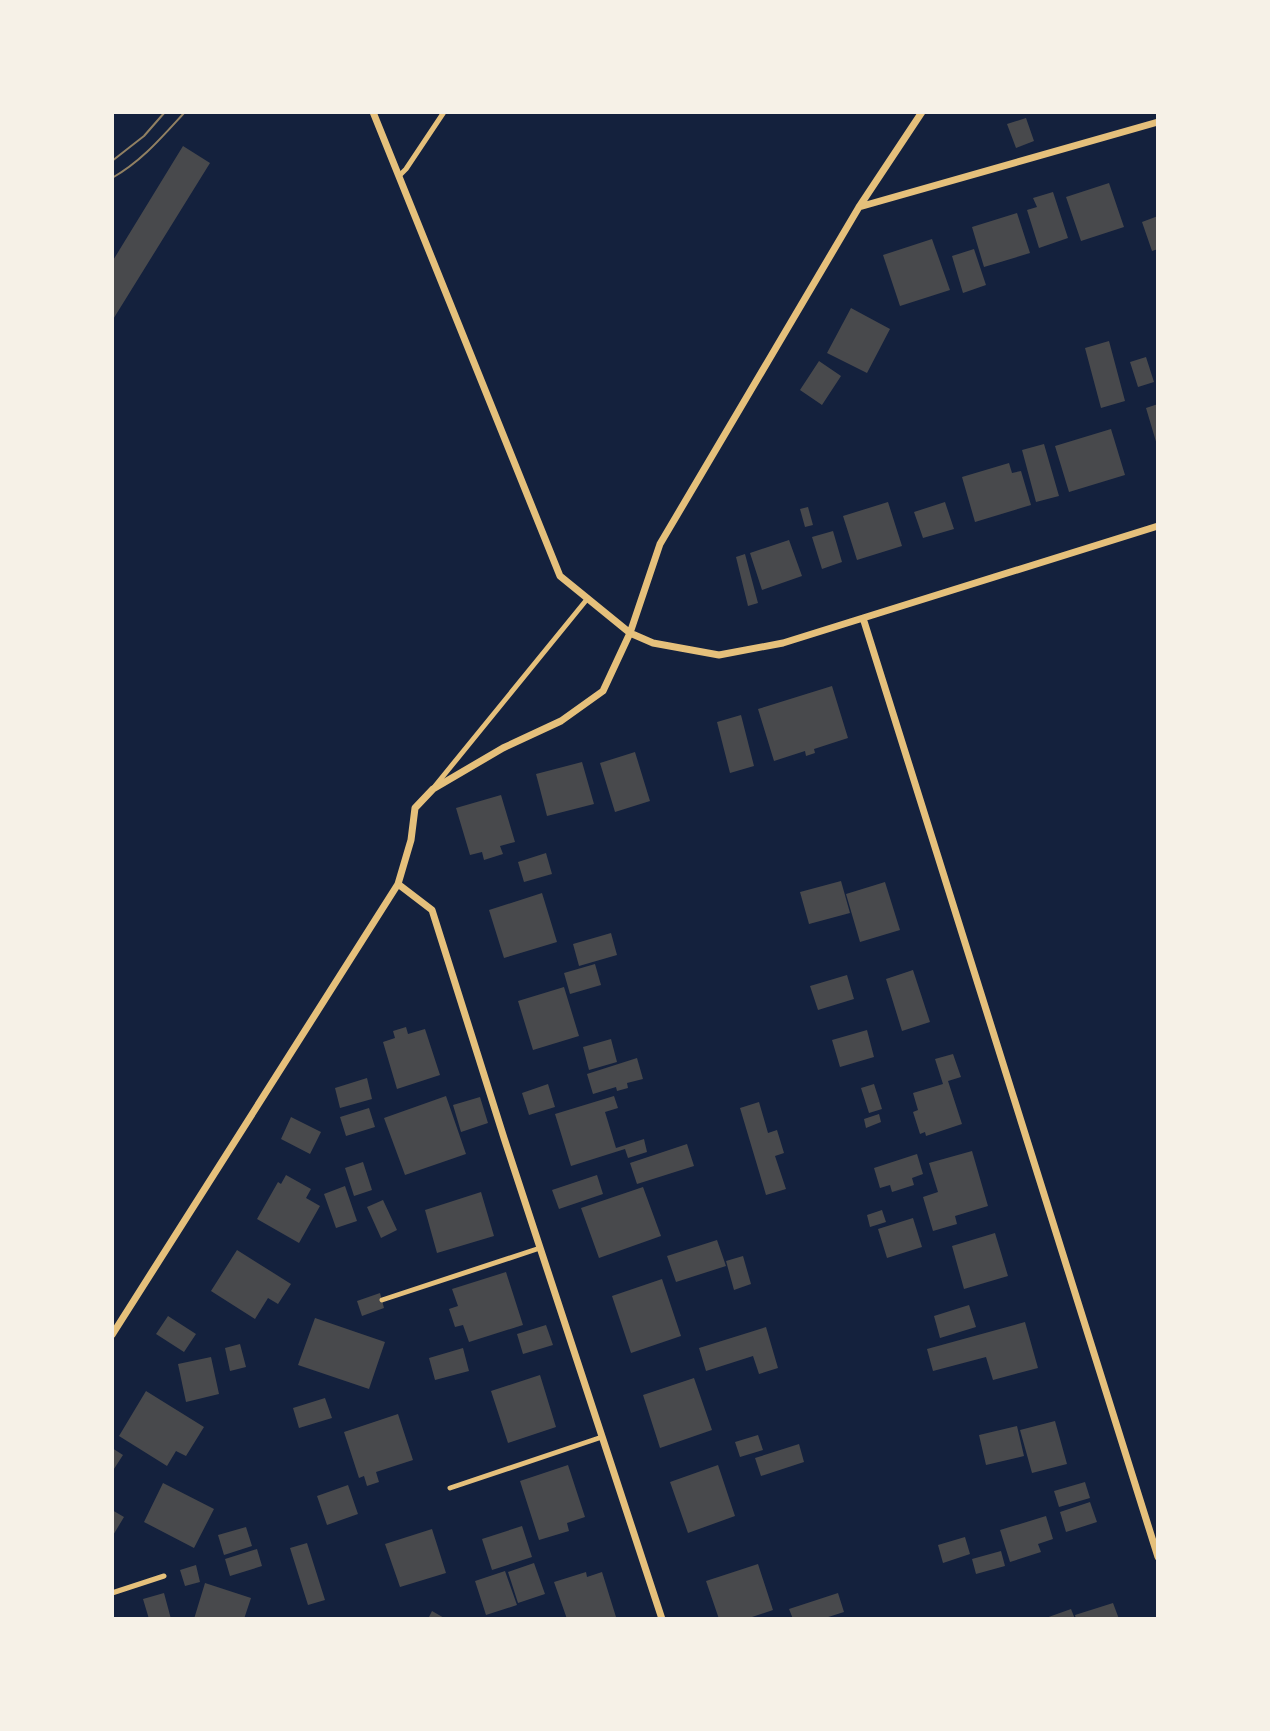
<svg xmlns="http://www.w3.org/2000/svg" width="1270" height="1731" font-family="'Libre Baskerville',serif">
<rect width="100%" height="100%" fill="#14213d"/>
<path fill="#48494c" d="M1026 118 1034 141 1016 148 1007 124Z
M183 146 210 163 112 321V262Z
M1109 183 1124 227 1081 241 1066 197Z
M1053 192 1068 238 1039 248 1027 210 1037 207 1033 198Z
M1017 213 1030 253 984 267 972 227Z
M1158 216V249L1152 251 1142 222Z
M932 239 950 290 900 306 883 255Z
M974 249 986 285 963 293 952 256Z
M851 308 890 329 867 373 827 353Z
M1109 341 1125 401 1101 408 1085 348Z
M1146 357 1154 382 1138 387 1130 362Z
M819 361 841 376 822 405 800 390Z
M1158 404V445H1157L1146 408Z
M1111 429 1125 475 1069 492 1055 446Z
M1044 444 1059 496 1036 502 1022 450Z
M1009 463 1012 473 1021 471 1031 505 975 522 962 477Z
M888 502 902 546 857 560 843 516Z
M945 502 954 529 923 538 914 512Z
M808 507 813 525 805 527 800 509Z
M833 531 842 562 822 569 812 537Z
M789 540 802 576 762 590 750 553Z
M745 554 758 603 748 606 736 557Z
M832 686 848 738 814 749 815 753 806 756 805 751 774 761 758 709Z
M741 715 754 766 730 773 717 722Z
M635 752 650 801 615 812 600 763Z
M582 762 594 804 547 816 536 774Z
M501 795 515 842 500 846 503 854 484 860 482 852 470 855 456 808Z
M546 853 552 874 524 882 518 862Z
M841 881 850 913 809 924 800 892Z
M885 882 900 930 860 942 846 894Z
M542 893 557 942 504 958 489 910Z
M611 933 617 955 579 966 573 944Z
M595 964 601 985 570 994 564 973Z
M913 970 930 1022 902 1031 886 979Z
M847 975 854 999 818 1010 810 986Z
M564 987 579 1036 533 1050 518 1001Z
M406 1027 408 1034 425 1029 440 1075 397 1089 383 1042 395 1038 393 1031Z
M867 1030 874 1057 840 1067 832 1040Z
M611 1039 617 1062 589 1070 583 1047Z
M953 1054 961 1077 948 1081 962 1124 926 1136 925 1132 920 1134 913 1112 918 1110 913 1093 943 1084 935 1059Z
M637 1058 643 1079 627 1083 628 1088 617 1091 616 1087 593 1094 587 1074Z
M367 1078 372 1099 340 1108 335 1088Z
M548 1084 555 1107 529 1115 522 1093Z
M874 1084 882 1109 869 1113 861 1088Z
M446 1096 466 1154 405 1175 384 1118Z
M614 1096 618 1108 605 1112 616 1148 644 1139 647 1152 628 1158 625 1149 571 1166 555 1114Z
M480 1097 488 1123 461 1132 453 1105Z
M759 1102 768 1133 777 1130 784 1153 775 1156 786 1189 766 1195 740 1108Z
M369 1108 375 1127 346 1136 340 1117Z
M879 1114 881 1122 866 1128 864 1119Z
M291 1117 321 1132 310 1154 281 1139Z
M687 1144 694 1166 637 1184 630 1163Z
M972 1151 988 1206 955 1216 957 1224 933 1231 923 1197 938 1192 929 1163Z
M917 1154 923 1174 912 1178 914 1185 892 1192 890 1185 880 1188 874 1168Z
M363 1162 372 1190 354 1196 345 1168Z
M286 1175 311 1189 306 1198 320 1206 299 1243 257 1219 278 1182 281 1184Z
M597 1175 603 1194 559 1209 552 1190Z
M345 1186 357 1221 336 1228 324 1194Z
M643 1187 661 1236 599 1258 581 1208Z
M481 1192 494 1236 437 1253 425 1210Z
M383 1200 397 1230 381 1238 367 1207Z
M882 1210 886 1222 870 1227 867 1215Z
M913 1218 922 1247 887 1258 878 1229Z
M995 1233 1008 1276 964 1289 952 1246Z
M717 1240 726 1266 676 1282 667 1256Z
M237 1250 291 1284 278 1304 268 1298 255 1319 211 1291Z
M743 1256 751 1284 734 1290 726 1261Z
M506 1272 523 1325 469 1342 463 1325 455 1327 449 1309 458 1306 452 1289Z
M662 1279 681 1336 631 1353 612 1296Z
M380 1293 384 1308 362 1316 357 1301Z
M969 1305 976 1327 940 1338 934 1316Z
M168 1316 196 1334 184 1352 156 1334Z
M315 1318 385 1342 369 1389 298 1365Z
M1025 1322 1038 1368 993 1380 986 1357 933 1371 927 1349Z
M546 1325 553 1345 523 1354 517 1334Z
M766 1327 778 1368 759 1374 753 1356 706 1371 699 1348Z
M240 1344 246 1367 230 1371 225 1348Z
M463 1348 469 1371 435 1380 429 1358Z
M211 1357 219 1394 186 1402 178 1364Z
M540 1375 556 1427 508 1443 491 1391Z
M694 1378 712 1430 660 1448 643 1395Z
M146 1391 204 1427 186 1456 176 1451 167 1466 119 1436Z
M325 1398 332 1418 299 1428 293 1408Z
M398 1414 413 1460 376 1472 379 1482 367 1486 364 1476 359 1478 344 1432Z
M1055 1421 1067 1464 1032 1473 1020 1430Z
M1017 1426 1024 1456 986 1465 979 1435Z
M758 1435 763 1450 740 1457 735 1442Z
M799 1444 804 1462 761 1476 755 1458Z
M112 1448 123 1455 112 1472Z
M568 1465 585 1517 567 1523 569 1531 539 1540 520 1481Z
M718 1465 735 1516 688 1533 670 1482Z
M1085 1482 1090 1498 1059 1507 1054 1491Z
M163 1483 214 1509 194 1548 144 1522Z
M348 1485 358 1514 327 1525 317 1496Z
M1090 1502 1097 1522 1066 1532 1060 1512Z
M112 1510 124 1517 112 1537Z
M1046 1516 1053 1539 1038 1544 1041 1552 1010 1562 1000 1530Z
M522 1526 532 1557 492 1570 482 1539Z
M246 1527 252 1546 224 1555 218 1535Z
M432 1529 446 1573 400 1587 385 1544Z
M965 1537 970 1554 943 1563 938 1545Z
M307 1543 325 1600 308 1605 290 1548Z
M257 1549 262 1566 230 1576 225 1559Z
M1001 1551 1005 1566 976 1574 972 1559Z
M534 1563 545 1594 518 1603 508 1572Z
M758 1564 773 1610 746 1619H719L706 1581Z
M196 1565 200 1582 185 1586 180 1570Z
M505 1571 517 1605 486 1615 475 1581Z
M586 1572 587 1577 602 1572 616 1617 567 1619 554 1582Z
M205 1583 251 1598 244 1619H194Z
M164 1593 171 1619H149L143 1599Z
M838 1593 844 1612 822 1619H793L789 1609Z
M1113 1603 1119 1619H1076L1075 1615Z
M1071 1609 1075 1619H1043Z
M432 1611 446 1619H428Z"/>
<g fill="none" stroke-linecap="round" stroke-linejoin="round">
<path stroke="#e5c07b" stroke-width="5" d="M400 175 406 169 444 112
M435 786 588 598
M382 1300 540 1248
M450 1488 602 1437
M112 1593 164 1576"/>
<path stroke="#e5c07b" stroke-width="7" d="M373 112 560 576 630 633 653 643 719 655 783 643 1158 526
M859 207 1158 122
M863 618 1158 1557
M398 884 432 910 504 1138 662 1619
M112 1335 398 884 411 840 415 808 433 789 503 748 561 721 603 691 630 633 660 544 859 207 922 112"/>
<path stroke="#918062" stroke-width="2" d="M112 161 144 136 165 112
M112 178C142 161 162 137 185 112"/>
</g>
<rect width="1270" height="1731" fill="none" stroke="#f6f1e7" stroke-width="228"/>
</svg>
